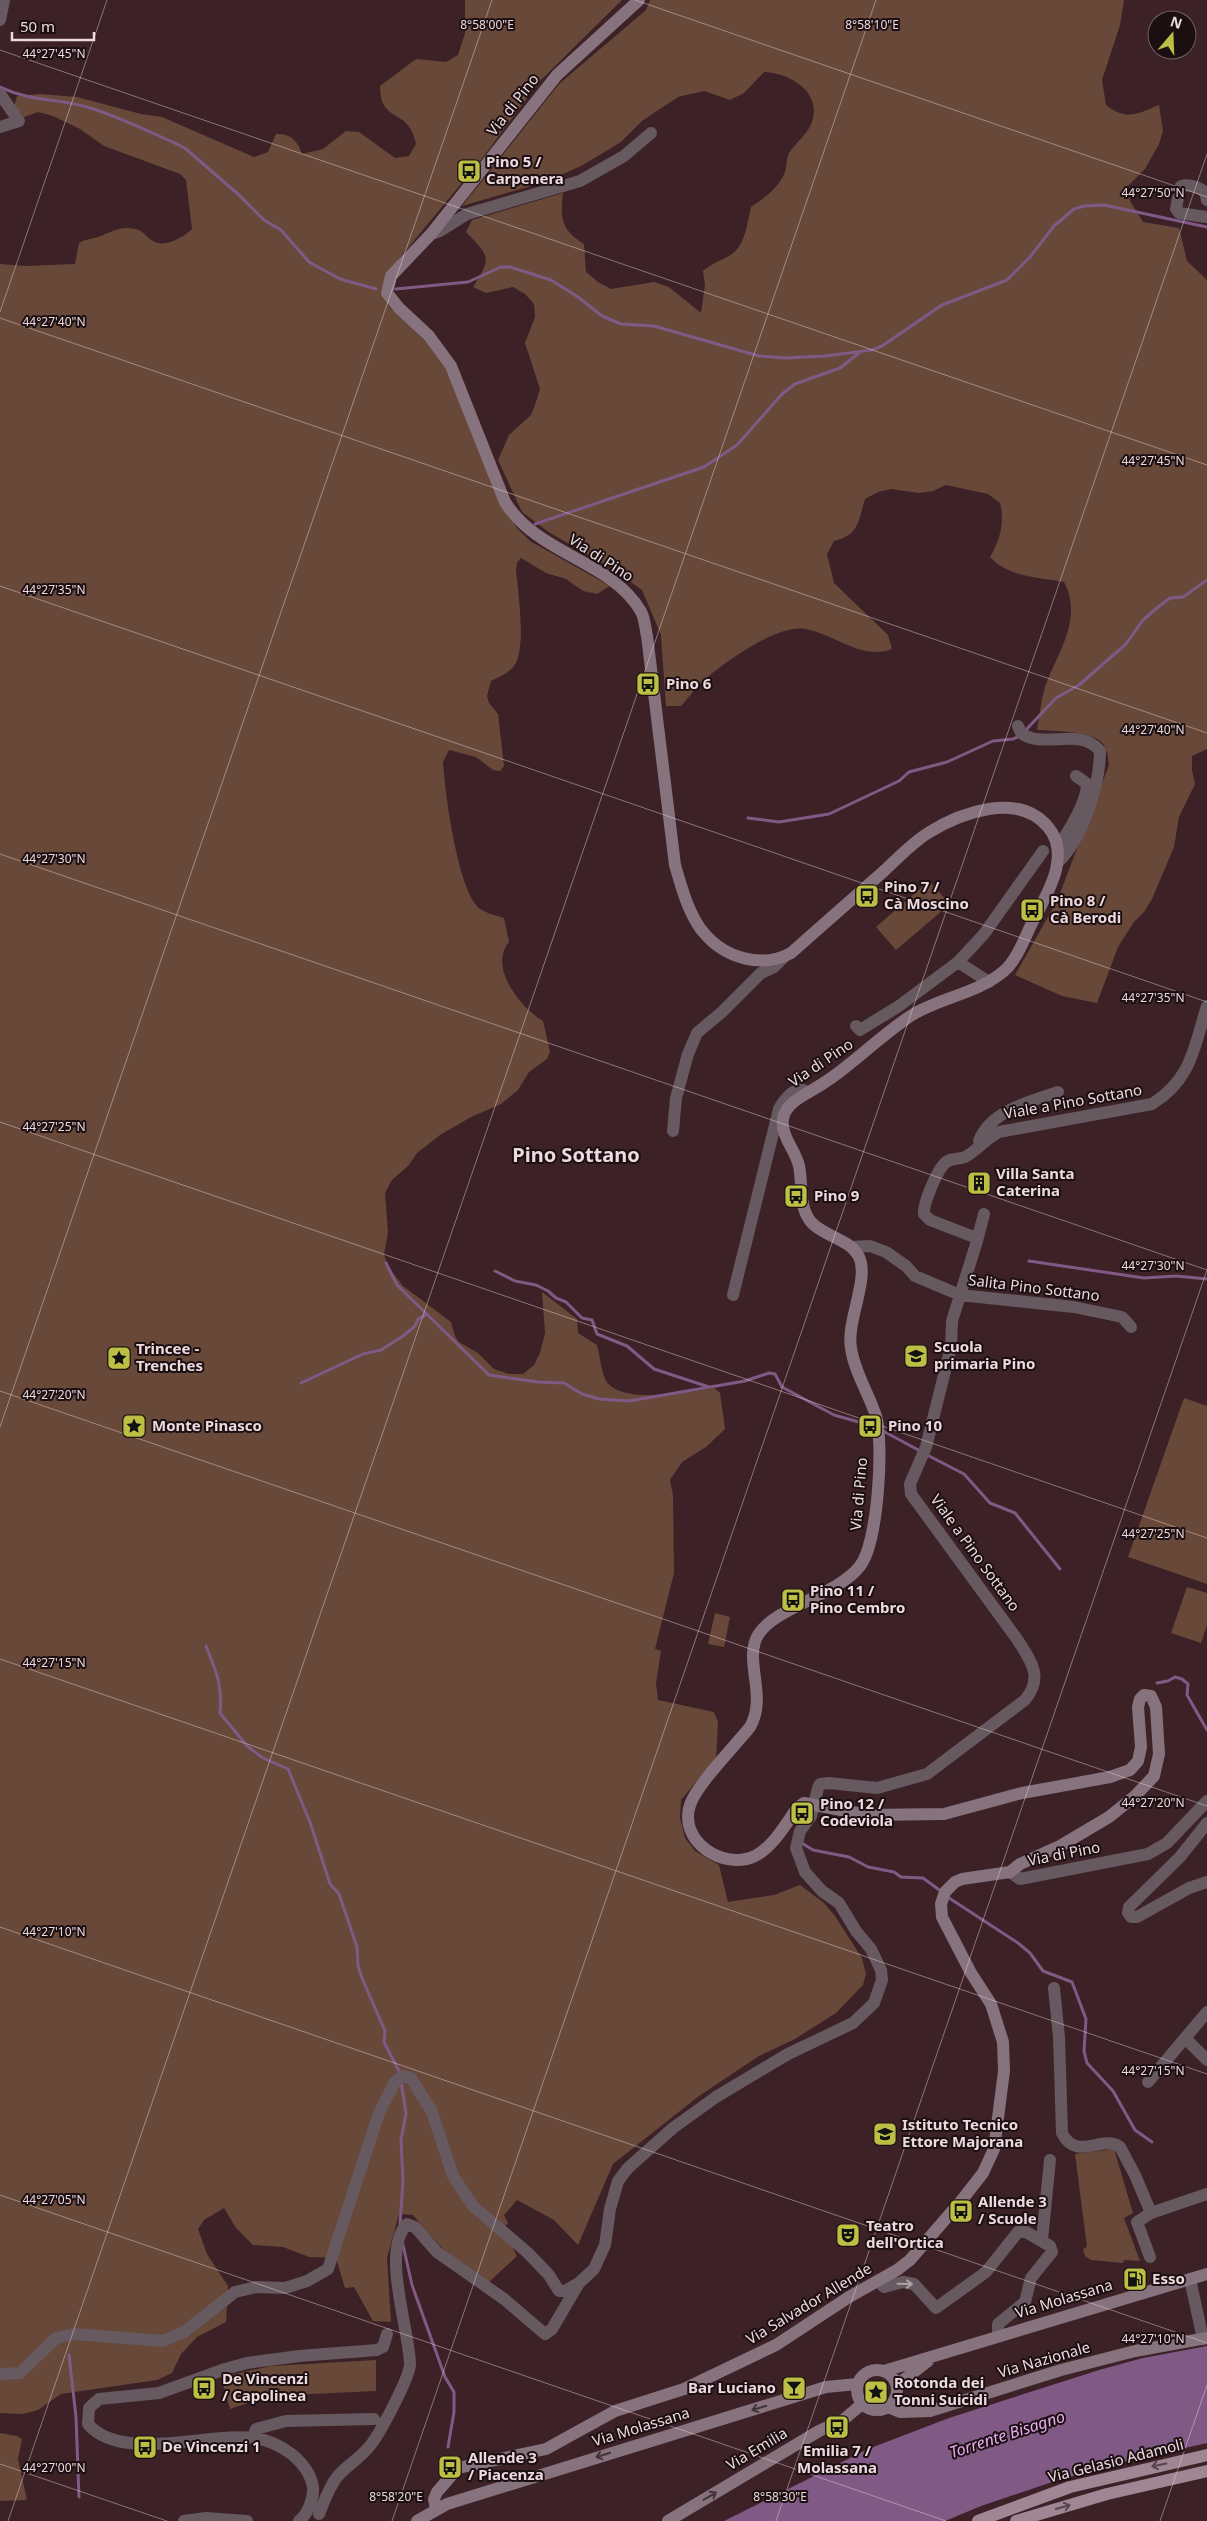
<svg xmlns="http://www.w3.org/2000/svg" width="1207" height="2521" font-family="'Noto Sans',sans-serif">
<rect width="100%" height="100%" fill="#3c2127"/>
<path fill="#684839" d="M465 0H622L539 82 484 156 389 271 383 292 389 306 426 342 448 372 501 505 517 528 530 541 610 586 597 594 583 591 566 579 546 573 521 558 517 563 516 570C518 592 527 649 514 666 508 674 499 677 491 681L487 696 489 703 498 714 504 766 500 771 493 770 476 757 449 750 443 762C445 794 457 881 476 905 482 913 496 915 504 918L509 942C488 968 521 1008 543 1021L550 1052 547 1059 529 1072 518 1090 501 1104 471 1117 440 1135 417 1153 409 1165 392 1180 385 1193 388 1232 384 1255 389 1268 403 1286 451 1322 455 1336 459 1342 478 1353 494 1369 509 1374H523L534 1365 540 1353 545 1333 542 1292 577 1319 578 1333 597 1345C600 1356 601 1369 605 1379 618 1406 691 1392 714 1388L720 1393 725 1429 706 1447 682 1462 670 1480 673 1496 674 1573 655 1649 661 1651 656 1683 658 1700 714 1712 718 1722 716 1758 681 1800 680 1818 685 1838 695 1851 719 1865 728 1902 774 1895 800 1885 824 1903 835 1916 862 1958 866 1974 863 1985 836 2013 795 2039 759 2056 699 2096 613 2164 578 2245 554 2220 517 2200 504 2215 508 2223 499 2233 509 2241 517 2256 487 2284C458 2265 435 2242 413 2215L399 2214 387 2258 391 2322 373 2321 354 2287 345 2288 336 2258 309 2257 283 2247 253 2245 236 2228 224 2208 204 2220 198 2229 207 2254 228 2286 226 2322 197 2337 181 2354 172 2373 157 2380 61 2394 38 2410 23 2414 0 2413V264L25 266 75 264 79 243C87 238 94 239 101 236 113 231 121 226 135 229 142 230 145 235 150 239 163 250 182 238 192 229L186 180 180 174 104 146 80 129 53 116 38 112 24 117 14 107 17 96 40 94 77 97 141 114 162 117 254 157 268 152 276 134C290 133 298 141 302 154L323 149 346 131 359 132 395 158 409 156 416 144C409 106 380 125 380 86L416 59 446 62 458 55 465 33Z
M650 0H1124L1120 25 1102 80 1106 105C1127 121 1137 114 1159 105L1163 131 1159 144 1145 169 1128 186 1130 201 1143 222 1179 228 1187 261 1207 280V749L1192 756V770L1195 784 1179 817 1174 847 1152 899 1144 912 1134 922 1118 947 1097 1003 1062 996 1015 975 1057 901 1109 765C1108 756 1107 746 1099 740 1085 731 1054 731 1037 730 1040 715 1041 698 1046 684 1059 650 1083 618 1064 582 1038 577 1008 577 990 557 1000 540 1005 522 1000 503L988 494 946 485 933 491 919 493 891 489 878 492 865 499C858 522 859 535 834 541L827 554 834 583 888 635 892 649C862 661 835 634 805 629 777 624 721 664 701 683 694 689 688 699 681 706H666L661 635 642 590 610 567 550 533 522 512 498 460 509 435 531 415 536 402 540 389 525 343 535 317 534 304 525 294 513 287 486 293 473 287C492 257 490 257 466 232L472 220 563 193C560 217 561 230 584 244L586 272 598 282 611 289 654 282 669 287 701 313 705 285 703 271C711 264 718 262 727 257 745 249 747 224 751 207 765 197 778 189 785 172 787 165 786 159 789 153 796 142 808 134 812 122 822 91 789 73 764 72L744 93 730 100 704 91 678 97 642 121 621 142 583 165 548 181 462 206 559 84 646 10Z
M929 881 950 904 896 950 876 927Z
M1184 1398 1207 1406V1584L1128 1557Z
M1187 1587 1207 1593V1625L1201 1643 1171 1633Z
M715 1613 730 1617 724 1647 708 1644Z
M1114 2149 1133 2213 1124 2218 1140 2261 1124 2260 1123 2263 1091 2260 1085 2256 1083 2249 1087 2247 1075 2154Z
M376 2360V2391L289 2395 263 2398 230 2409 221 2377 271 2366Z
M0 2433 17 2436 22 2439 18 2459 27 2500 0 2501Z"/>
<path fill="#805985" d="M1207 2346V2443L1128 2461 1055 2481 981 2506 945 2521H724L868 2449 949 2418 1099 2370 1143 2358Z"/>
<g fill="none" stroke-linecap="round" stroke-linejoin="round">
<path stroke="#805985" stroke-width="3" d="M0 87C32 102 56 98 87 107 118 116 147 131 177 144L186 149 239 195 264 220 281 230 309 262 340 279 376 289
M396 289 468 282 501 267H510L551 280 578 297 602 316 621 324 654 326 759 356 786 358 825 356 872 350 882 346 942 305 1007 280 1030 257 1054 226 1074 209 1084 206 1104 205 1207 227
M535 524 704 467 737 445 782 394 795 384 840 368 859 353
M1024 732 1056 698 1079 685 1126 644 1143 620 1158 607 1170 598 1183 597 1207 580
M748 818 779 822 829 814 899 781 909 772 947 762 993 741 1013 739 1020 736
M1029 1261 1144 1278 1176 1276 1207 1279
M386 1263 397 1285 489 1375 538 1382 564 1383 582 1394 599 1399 629 1401 745 1381 769 1373 775 1374 782 1387 834 1415 873 1426
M495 1271 515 1281 536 1285 548 1291 556 1298 566 1302 582 1318 592 1320 597 1334 627 1346 654 1369 709 1387
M301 1383 363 1354 381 1350 403 1336 415 1326 418 1319 427 1314
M883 1431 922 1452
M927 1455 964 1474 990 1503 1015 1513 1060 1569
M206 1646C216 1671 223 1686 220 1713L247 1746 263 1758 288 1769 310 1822 330 1884 339 1894 357 1947 358 1966 362 1978 385 2031 384 2042 400 2073
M1157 1683 1168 1681 1175 1677 1182 1679 1188 1684 1187 1695 1207 1730
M800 1842 813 1850 849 1857 868 1867 894 1872 901 1877 923 1878 942 1892
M946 1896 1018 1943 1030 1953 1043 1971 1072 1982 1086 2019 1084 2051 1087 2063 1113 2091 1135 2130 1152 2142
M400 2224 403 2181 401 2140 406 2113 401 2082
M403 2245 412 2285 445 2377 454 2392V2412L448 2447
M69 2355 76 2417 79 2497"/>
<path stroke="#665960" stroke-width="12" d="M0 20 4 0
M0 94 19 121 0 127
M1181 186C1190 184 1198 187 1205 192L1207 200
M1178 198 1176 209 1179 213 1206 217
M431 234 440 231 467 214 580 181 624 156 651 133
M1018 726 1021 733C1043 750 1080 726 1100 751 1100 785 1082 840 1057 863
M1057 846C1066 837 1091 795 1086 783L1076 776
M958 962 989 982
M856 1026 860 1030 899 1006 958 962 984 934 1043 851
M673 1131 676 1098 688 1054 697 1033 722 1012 761 973 774 967 783 958
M979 1141C990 1111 1031 1101 1058 1092
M977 1241 984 1214
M851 1247 870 1246 886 1252 906 1266 915 1276 960 1295 1074 1307 1122 1317 1131 1327
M733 1295 779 1109C784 1100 791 1091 801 1089L808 1093
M1207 1823 1180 1857 1129 1907 1128 1913 1131 1917H1137L1189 1888 1207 1882
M1010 1872 1020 1879 1148 1854 1167 1843 1207 1801
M1054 1988 1059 2037 1062 2133C1076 2162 1103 2134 1120 2147L1135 2175 1151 2213
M1185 2038 1207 2060
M1148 2082 1207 2012
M1042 2240 1050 2160
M1150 2257 1137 2222 1151 2213 1207 2194
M1190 2279 1203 2339
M878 2281 884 2287 903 2282 914 2284 936 2308 986 2272 1018 2232H1026L1050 2246 1052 2252 1031 2278 1025 2302 998 2324V2336
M0 2374 20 2373 56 2338 74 2334 163 2341 184 2332 235 2292 256 2287 285 2288 307 2281 328 2269 379 2113 395 2082 402 2076 411 2078 432 2112 453 2176 473 2206 528 2253 549 2275 559 2291H565L579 2283
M253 2438 256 2429 286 2421 374 2419
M319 2514C324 2502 329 2487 337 2477 346 2466 359 2459 368 2448 378 2438 410 2377 410 2364 409 2328 381 2251 407 2224L415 2227 437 2252 504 2299 545 2334 552 2329 579 2283 594 2269 605 2245 610 2209 618 2181 628 2168 673 2128 716 2097 788 2054 853 2023 874 2003 882 1980 881 1970 871 1949 856 1931 839 1903 822 1891 805 1872 796 1848 800 1831 811 1816 818 1788 820 1784 829 1783 877 1788 927 1774 1025 1700C1044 1677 1031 1661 1017 1639L911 1494 910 1484 926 1447 951 1347 952 1321 977 1241 974 1237 930 1220 924 1214C923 1204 936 1173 944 1164 950 1157 957 1160 965 1157 977 1151 986 1138 999 1132L1152 1104C1192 1079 1194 1047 1207 1006
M184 2521 206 2518 247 2521
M299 2521C308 2514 314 2498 313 2487 311 2474 302 2463 293 2455 281 2446 269 2440 255 2438 210 2432 121 2463 88 2424L89 2408 99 2399 159 2393 225 2369 247 2363 299 2356 377 2350 383 2347 387 2334"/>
<path stroke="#87737e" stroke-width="12" d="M857 2390a20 20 0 1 1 40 0a20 20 0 1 1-40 0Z
M884 2371 1207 2274
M897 2385 928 2361
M888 2407 900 2412 930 2411 1061 2370 1135 2351 1207 2338
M436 2509 434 2499 437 2492 458 2468 546 2449 615 2411 684 2389 776 2345 849 2297 897 2270 910 2260 961 2201 983 2173 994 2149 1004 2071 1003 2042 991 2004 971 1973 942 1917 941 1904 945 1892 955 1882 962 1879 1010 1872 1020 1864 1060 1846 1109 1817 1135 1796 1154 1776 1159 1754 1156 1707 1151 1696 1144 1695 1140 1699 1138 1707 1141 1747 1138 1761 1130 1770 1110 1777 1022 1793 944 1814 868 1815 804 1803 797 1808C786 1824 773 1847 755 1856 723 1871 678 1841 690 1805 697 1784 735 1746 750 1727 768 1696 743 1660 758 1635 775 1607 838 1595 860 1566 878 1543 884 1444 876 1416 869 1394 854 1371 851 1348 846 1320 871 1277 858 1255 849 1239 823 1236 811 1222 798 1206 803 1185 799 1166 796 1151 780 1135 783 1119 785 1106 797 1099 807 1093 848 1071 875 1039 912 1015 941 997 977 994 1004 971 1017 960 1025 937 1033 921 1047 894 1072 855 1048 827 1018 791 960 813 928 833 912 843 898 858 884 871 853 898 822 926 791 953 762 969 725 958 704 933 689 916 681 886 675 865L647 636C645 628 645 617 640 610 611 561 537 554 505 502L451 366 429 336 399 308 387 293 391 276 431 234 557 75 639 0
M417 2521 447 2504 826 2387 857 2384
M668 2521 819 2431 843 2420 862 2404"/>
<path stroke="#a08694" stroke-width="12" d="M978 2521 1070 2487 1207 2455
M1016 2521 1107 2494 1207 2471"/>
</g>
<defs><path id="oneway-shaft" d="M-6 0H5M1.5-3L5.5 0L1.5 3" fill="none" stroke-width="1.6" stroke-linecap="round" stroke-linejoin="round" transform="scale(1.25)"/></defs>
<use stroke="#b0a0a5" href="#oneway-shaft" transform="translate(905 2284) rotate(1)"/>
<g stroke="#413238">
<use href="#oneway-shaft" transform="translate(759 2408) rotate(163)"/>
<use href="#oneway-shaft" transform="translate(603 2455) rotate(162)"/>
<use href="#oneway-shaft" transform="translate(710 2496) rotate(-31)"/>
</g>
<g stroke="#57454c">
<use href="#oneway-shaft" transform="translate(1159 2465) rotate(168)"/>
<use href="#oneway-shaft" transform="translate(1063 2507) rotate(-16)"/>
</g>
<path fill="none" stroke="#eddade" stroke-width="1" stroke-opacity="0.45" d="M635 0 1207 197M0 50 1207 465M0 312 107 0M0 318 1207 733M0 586 1207 1002M0 854 1207 1270M0 1122 1207 1538M0 1391 1207 1806M0 1427 492 0M0 1659 1207 2074M0 1927 1207 2343M0 2195 946 2521M0 2464 167 2521M8 2521 876 0M392 2521 1207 154M776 2521 1207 1270M1160 2521 1207 2385"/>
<defs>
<g id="bus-square" transform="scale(1.25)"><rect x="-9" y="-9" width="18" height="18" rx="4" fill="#bcbf44" stroke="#1b0f12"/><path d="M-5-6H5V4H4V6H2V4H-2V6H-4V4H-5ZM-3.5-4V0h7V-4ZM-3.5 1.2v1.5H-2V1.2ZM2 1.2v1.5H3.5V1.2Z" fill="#111"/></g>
<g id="building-square" transform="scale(1.25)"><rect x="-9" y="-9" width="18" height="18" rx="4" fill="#bcbf44" stroke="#1b0f12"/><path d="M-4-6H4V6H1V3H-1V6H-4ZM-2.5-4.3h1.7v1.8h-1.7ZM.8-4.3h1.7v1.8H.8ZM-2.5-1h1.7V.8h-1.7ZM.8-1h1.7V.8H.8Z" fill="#111"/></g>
<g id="school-square" transform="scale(1.25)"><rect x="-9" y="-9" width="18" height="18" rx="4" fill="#bcbf44" stroke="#1b0f12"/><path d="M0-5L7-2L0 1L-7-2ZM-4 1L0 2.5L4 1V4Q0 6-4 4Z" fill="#111"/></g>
<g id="sight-square" transform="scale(1.25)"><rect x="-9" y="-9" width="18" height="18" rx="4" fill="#bcbf44" stroke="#1b0f12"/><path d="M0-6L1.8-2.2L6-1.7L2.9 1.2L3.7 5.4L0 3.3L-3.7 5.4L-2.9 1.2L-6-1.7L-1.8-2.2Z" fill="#111"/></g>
<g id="theatre-square" transform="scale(1.25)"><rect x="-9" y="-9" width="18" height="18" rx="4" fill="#bcbf44" stroke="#1b0f12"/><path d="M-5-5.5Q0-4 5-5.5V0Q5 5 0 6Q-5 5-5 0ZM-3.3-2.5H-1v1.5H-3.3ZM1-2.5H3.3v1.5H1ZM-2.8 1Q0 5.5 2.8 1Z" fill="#111"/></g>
<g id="fuel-square" transform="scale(1.25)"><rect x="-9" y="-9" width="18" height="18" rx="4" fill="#bcbf44" stroke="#1b0f12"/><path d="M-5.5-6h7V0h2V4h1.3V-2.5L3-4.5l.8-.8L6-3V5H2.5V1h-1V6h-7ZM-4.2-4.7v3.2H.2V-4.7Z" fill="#111"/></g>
<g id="bar-square" transform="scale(1.25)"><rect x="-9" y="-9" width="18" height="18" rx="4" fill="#bcbf44" stroke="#1b0f12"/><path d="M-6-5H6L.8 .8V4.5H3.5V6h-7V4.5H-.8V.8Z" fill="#111"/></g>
</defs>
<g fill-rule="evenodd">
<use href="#bus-square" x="469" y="171"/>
<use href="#bus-square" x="648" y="684"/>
<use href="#bus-square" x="867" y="896"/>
<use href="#bus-square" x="1032" y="910"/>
<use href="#building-square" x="979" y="1183"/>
<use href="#bus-square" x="796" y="1196"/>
<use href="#school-square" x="916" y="1356"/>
<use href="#sight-square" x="119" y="1358"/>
<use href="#sight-square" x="134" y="1426"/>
<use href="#bus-square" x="870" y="1426"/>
<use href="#bus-square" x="793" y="1600"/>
<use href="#bus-square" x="802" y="1813"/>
<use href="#school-square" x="885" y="2134"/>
<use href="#bus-square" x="961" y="2211"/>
<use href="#theatre-square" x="848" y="2235"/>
<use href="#fuel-square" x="1135" y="2279"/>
<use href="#bus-square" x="204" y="2388"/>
<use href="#bar-square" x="794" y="2388"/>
<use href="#sight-square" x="876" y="2392"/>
<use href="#bus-square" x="837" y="2427"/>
<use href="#bus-square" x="145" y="2447"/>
<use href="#bus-square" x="450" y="2467"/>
</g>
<g text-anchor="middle" stroke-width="4" stroke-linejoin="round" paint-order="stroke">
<g font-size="15" fill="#eddade" stroke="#1b0f12">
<text transform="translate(513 105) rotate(-52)" y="5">Via di Pino</text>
<text transform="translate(601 558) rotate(33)" y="5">Via di Pino</text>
<text transform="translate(821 1063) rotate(-34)" y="5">Via di Pino</text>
<text transform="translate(1073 1102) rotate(-10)" y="5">Viale a Pino Sottano</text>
<text transform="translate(1034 1288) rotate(7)" y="5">Salita Pino Sottano</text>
<text transform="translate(859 1494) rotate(-85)" y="5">Via di Pino</text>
<text transform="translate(975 1553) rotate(54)" y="5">Viale a Pino Sottano</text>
<text transform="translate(1064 1854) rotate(-11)" y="5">Via di Pino</text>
<text transform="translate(1064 2299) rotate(-17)" y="5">Via Molassana</text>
<text transform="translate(809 2304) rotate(-31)" y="5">Via Salvador Allende</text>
<text transform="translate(1044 2360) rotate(-16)" y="5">Via Nazionale</text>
<text transform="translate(641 2427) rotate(-17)" y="5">Via Molassana</text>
<text transform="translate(757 2449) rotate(-31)" y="5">Via Emilia</text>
<text transform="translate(1116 2461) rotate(-14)" y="5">Via Gelasio Adamoli</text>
</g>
<g font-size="15" font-weight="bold" fill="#eddade" stroke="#1b0f12" text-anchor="start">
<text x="486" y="167">Pino 5 /<tspan x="486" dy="17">Carpenera</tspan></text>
<text x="666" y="689">Pino 6</text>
<text x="884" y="892">Pino 7 /<tspan x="884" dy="17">Cà Moscino</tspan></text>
<text x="1050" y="906">Pino 8 /<tspan x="1050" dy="17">Cà Berodi</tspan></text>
<text x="996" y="1179">Villa Santa<tspan x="996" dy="17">Caterina</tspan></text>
<text x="814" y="1201">Pino 9</text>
<text x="934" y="1352">Scuola<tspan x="934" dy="17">primaria Pino</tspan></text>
<text x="136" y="1354">Trincee -<tspan x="136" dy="17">Trenches</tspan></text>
<text x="152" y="1431">Monte Pinasco</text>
<text x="888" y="1431">Pino 10</text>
<text x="810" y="1596">Pino 11 /<tspan x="810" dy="17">Pino Cembro</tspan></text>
<text x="820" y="1809">Pino 12 /<tspan x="820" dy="17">Codeviola</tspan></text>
<text x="902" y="2130">Istituto Tecnico<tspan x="902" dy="17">Ettore Majorana</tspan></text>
<text x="978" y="2207">Allende 3<tspan x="978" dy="17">/ Scuole</tspan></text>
<text x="866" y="2231">Teatro<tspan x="866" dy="17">dell'Ortica</tspan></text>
<text x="1152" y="2284">Esso</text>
<text x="222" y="2384">De Vincenzi<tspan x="222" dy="17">/ Capolinea</tspan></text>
<text x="894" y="2388">Rotonda dei<tspan x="894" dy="17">Tonni Suicidi</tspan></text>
<text x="776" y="2393" text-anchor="end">Bar Luciano</text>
<text x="162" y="2452">De Vincenzi 1</text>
<text x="837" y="2456" text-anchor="middle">Emilia 7 /<tspan x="837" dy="17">Molassana</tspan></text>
<text x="468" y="2463">Allende 3<tspan x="468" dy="17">/ Piacenza</tspan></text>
</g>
<g font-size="16" font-style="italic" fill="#e8adf0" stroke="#1b0f12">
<text transform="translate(1007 2434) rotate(-18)" y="6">Torrente Bisagno</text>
</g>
<g font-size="20" font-weight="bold" fill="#eddade" stroke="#1b0f12">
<text x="576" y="1162">Pino Sottano</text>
</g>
</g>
<g font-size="12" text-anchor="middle" fill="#eddade" stroke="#1b0f12" stroke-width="4" stroke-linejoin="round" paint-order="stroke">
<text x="487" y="29">8°58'00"E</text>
<text x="872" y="29">8°58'10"E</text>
<text x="54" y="58">44°27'45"N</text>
<text x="1153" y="197">44°27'50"N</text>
<text x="54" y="326">44°27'40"N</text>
<text x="1153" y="465">44°27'45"N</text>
<text x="54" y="594">44°27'35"N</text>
<text x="1153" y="734">44°27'40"N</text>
<text x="54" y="863">44°27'30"N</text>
<text x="1153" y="1002">44°27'35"N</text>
<text x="54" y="1131">44°27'25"N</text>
<text x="1153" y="1270">44°27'30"N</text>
<text x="54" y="1399">44°27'20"N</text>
<text x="1153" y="1538">44°27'25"N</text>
<text x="54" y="1667">44°27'15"N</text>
<text x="1153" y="1807">44°27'20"N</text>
<text x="54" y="1936">44°27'10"N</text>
<text x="1153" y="2075">44°27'15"N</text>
<text x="54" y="2204">44°27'05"N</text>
<text x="1153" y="2343">44°27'10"N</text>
<text x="54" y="2472">44°27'00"N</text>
<text x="396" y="2501">8°58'20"E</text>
<text x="780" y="2501">8°58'30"E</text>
</g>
<g transform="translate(1172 35) rotate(19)"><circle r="24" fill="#1b0f12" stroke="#6f6064"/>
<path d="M0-4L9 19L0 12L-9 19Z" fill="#bcbf44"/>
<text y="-8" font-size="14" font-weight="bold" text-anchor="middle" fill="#eddade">N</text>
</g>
<path d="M12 32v8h82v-8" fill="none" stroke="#eddade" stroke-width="2.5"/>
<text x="20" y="32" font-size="15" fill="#eddade" stroke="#1b0f12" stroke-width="4" paint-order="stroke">50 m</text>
</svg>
